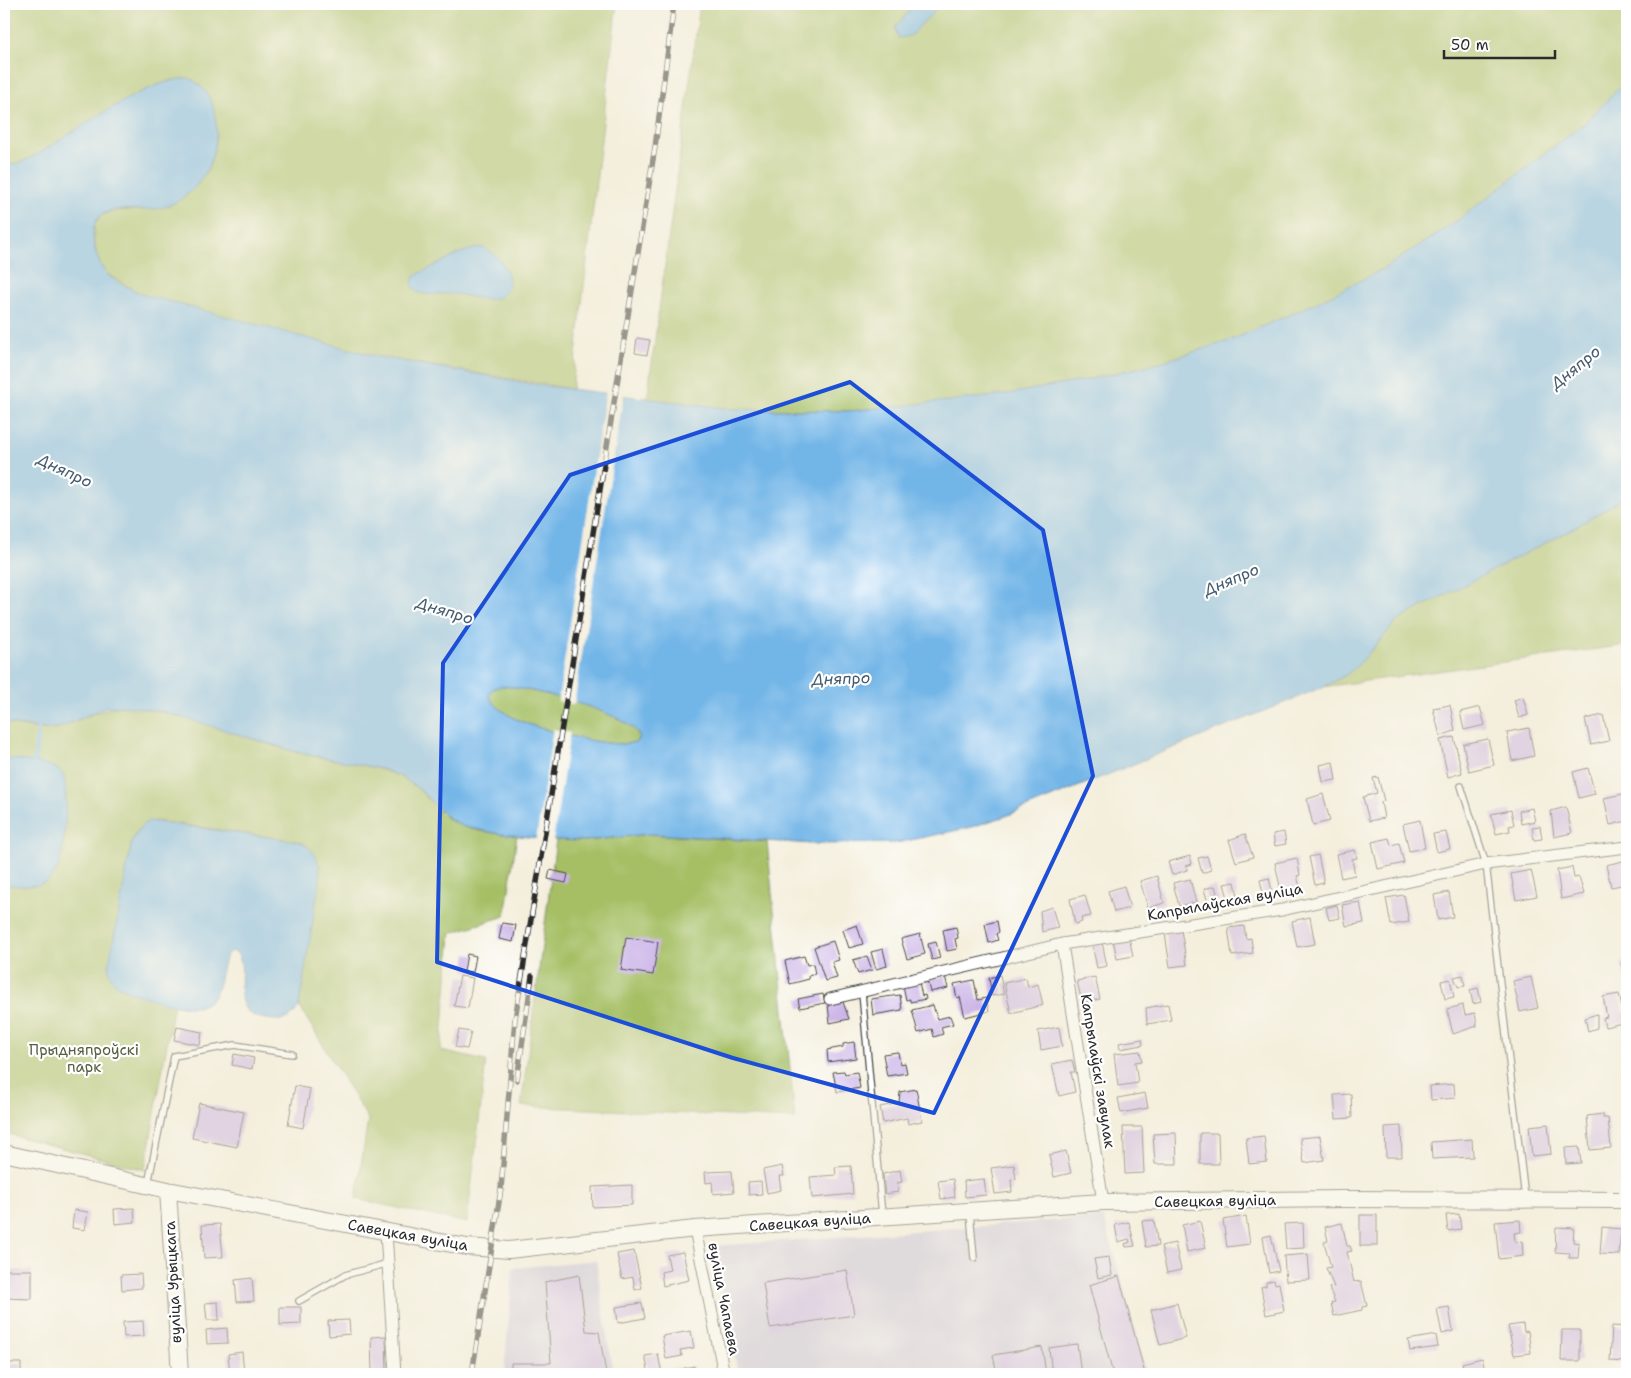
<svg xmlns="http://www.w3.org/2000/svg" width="1631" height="1378" font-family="'Shantell Sans',sans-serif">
<rect width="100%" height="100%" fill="#fff"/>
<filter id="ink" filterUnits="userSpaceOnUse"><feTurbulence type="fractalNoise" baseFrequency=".02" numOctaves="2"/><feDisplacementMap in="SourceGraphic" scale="10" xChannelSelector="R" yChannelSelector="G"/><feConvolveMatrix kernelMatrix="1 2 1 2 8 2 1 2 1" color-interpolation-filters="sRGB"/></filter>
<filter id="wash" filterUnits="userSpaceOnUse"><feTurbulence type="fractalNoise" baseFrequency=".0096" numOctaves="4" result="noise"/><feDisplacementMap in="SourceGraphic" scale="20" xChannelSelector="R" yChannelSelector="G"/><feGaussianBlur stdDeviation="1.12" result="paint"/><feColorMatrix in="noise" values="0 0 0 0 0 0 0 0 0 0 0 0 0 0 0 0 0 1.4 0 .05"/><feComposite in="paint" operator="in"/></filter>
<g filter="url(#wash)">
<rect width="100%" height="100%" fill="#f4efdd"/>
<path fill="#c6c0da" d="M1104 1217 1147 1374H738L713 1246Z
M596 1260 613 1374H504L513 1268Z"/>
<path fill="#a6bf65" stroke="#687548" d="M4 4H617L572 389 379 357 168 302 141 294 107 274 98 260 94 241V225L100 216 112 211 157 209 207 172 214 151 216 128 174 79 143 91 38 154 20 163 4 166Z
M700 4H1627V80L1586 122 1458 220 1385 268 1314 304 1229 341 1154 364 1082 381 996 396 926 404 849 411 733 409 647 399Z
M1627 496V645L1323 687 1346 675 1372 650 1395 623 1414 611 1574 528Z
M503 686C528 688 632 712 639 736L637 741C619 752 536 729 516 719 504 713 471 691 503 686Z
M123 706C184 711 241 738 299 753 332 761 368 763 399 776 420 785 430 805 447 818 466 832 494 833 517 835L505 916 451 933 441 1051 486 1061 467 1223 356 1199 368 1119 299 1006 320 866 305 843 296 841 158 821C144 821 137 828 132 841L109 966 113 981 119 987 174 1004 145 1170 4 1133V723C17 725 33 730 46 729 73 727 95 708 123 706Z
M650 834 767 842 795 1119 521 1106 556 840 585 841Z"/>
<path fill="#72b5e7" stroke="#4e7089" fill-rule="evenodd" d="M915 4H941L910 36 898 38 895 28Z
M189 78C208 88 214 103 216 124 219 163 195 202 156 209 140 212 114 205 100 216 86 227 96 265 108 275 117 283 130 288 141 294L379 357 538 385 733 409 849 411 996 396 1082 381 1154 364 1229 341 1314 304 1385 268 1458 220 1586 122 1627 80V496L1574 528 1414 611 1395 623 1360 663 1346 675 1323 687 1006 816 968 828 896 843 814 844 650 834 585 841 556 840 500 834 464 827 448 818 420 790 402 777 382 769 297 752 161 711 123 706 106 707 59 728 46 729 4 723V166L20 163 38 154C78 130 143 80 189 78ZM503 686C528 688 632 713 639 736L637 741C620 752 536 729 516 719 504 713 471 691 503 686Z
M480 247C499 251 521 283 501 296 488 304 469 295 455 294 445 293 434 295 424 294 420 293 417 292 414 289L412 281 416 275 460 253Z
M7 758C20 761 54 762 62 773 70 784 64 854 58 868 56 872 52 877 49 880 37 889 18 885 4 885V759Z
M149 821 296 841C315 847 319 859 320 877L299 1006C294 1015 289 1020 278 1020 217 1019 254 973 236 952L231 951 227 954C220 967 221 992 210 1001 205 1005 198 1008 192 1007 176 1007 126 994 115 983 108 976 108 967 110 958L132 841 142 825Z"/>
<path fill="#f4efdd" d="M606 391 624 393 574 705 558 701Z
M553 729 570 733 553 842 536 840Z"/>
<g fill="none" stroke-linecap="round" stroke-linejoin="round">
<path stroke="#72b5e7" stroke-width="4.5" d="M34 763 39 722"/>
</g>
<g id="blocks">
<path fill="#cab2e7" d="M637 338 650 340 647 355 635 353Z
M1523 697 1528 715 1519 718 1514 700Z
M1450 705 1455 731 1440 736 1433 708Z
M1480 707 1485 725 1464 730 1460 712Z
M1603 715 1609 741 1591 745 1585 719Z
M1529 728 1534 756 1512 761 1507 732Z
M1454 737 1462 773 1448 777 1440 740Z
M1488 739 1494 765 1469 771 1463 744Z
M1333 762 1336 780 1323 782 1320 765Z
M1588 768 1595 794 1579 798 1573 772Z
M1378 777 1384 801 1381 802 1384 818 1369 821 1363 797 1377 793 1373 778Z
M1627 793V808L1625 809 1627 821 1610 825 1604 798Z
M1323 794 1330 821 1313 825 1307 799Z
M1566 807 1572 833 1554 837 1551 811Z
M1532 808 1535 821 1521 824 1519 811Z
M1511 810 1514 825 1509 826 1510 831 1496 834 1491 814Z
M1420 820 1425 848 1409 851 1403 824Z
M1540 826 1542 839 1534 840 1532 827Z
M1284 832 1286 844 1275 846 1273 834Z
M1446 832 1450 849 1437 852 1433 834Z
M1245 834 1253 857 1236 862 1229 840Z
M1389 838 1391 845 1399 843 1404 863 1378 869 1372 842Z
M1355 850 1357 858 1352 859 1355 875 1341 878 1336 854Z
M1318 855 1324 883 1315 885 1309 857Z
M1190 856 1192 864 1186 866 1187 870 1172 875 1168 862Z
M1207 856 1211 870 1202 873 1198 858Z
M1297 858 1300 875 1297 876 1300 887 1281 891 1275 863Z
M1623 861 1627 884 1611 887 1606 865Z
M1572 867 1574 878 1579 877 1584 894 1561 899 1557 870Z
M550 870 568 874 566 883 548 879Z
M1531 870 1537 896 1516 900 1511 874Z
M1157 876 1164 903 1148 908 1140 881Z
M1269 878 1272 891 1263 893 1260 880Z
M1190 879 1196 902 1179 906 1173 883Z
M1235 882 1238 896 1228 898 1224 884Z
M1124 886 1130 908 1114 912 1108 891Z
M1215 886 1219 900 1208 903 1204 889Z
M1449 892 1453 917 1438 920 1434 895Z
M1085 895 1091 916 1081 918 1082 922 1075 924 1070 899Z
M1404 895 1409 922 1391 925 1386 898Z
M1360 902 1364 923 1346 926 1342 905Z
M1337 905 1340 918 1329 920 1326 908Z
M1052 907 1058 928 1042 932 1040 911Z
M4 910 7 912 5 942H4Z
M1310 917 1315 944 1297 947 1292 921Z
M997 921 999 932 996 934 998 940 989 943 985 924Z
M502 923 516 925 513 942 499 939Z
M857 925 863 944 849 948 843 930Z
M1244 926 1246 939 1251 938 1253 953 1232 956 1228 928Z
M956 927 958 938 955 939 957 949 947 951 943 930Z
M1181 930 1187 965 1170 967 1165 933Z
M920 934 925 954 907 959 901 939Z
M626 937 658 942 653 975 621 970Z
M1129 937 1133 956 1117 959 1113 940Z
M833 941 839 960 832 962 837 978 825 981 814 947Z
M936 942 940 958 932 960 928 944Z
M1102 942 1107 966 1097 968 1092 944Z
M883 949 887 966 876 969 871 952Z
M467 954 476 956 473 972 464 971Z
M804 956 807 965 813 964 815 974 808 976 809 979 790 984 785 961Z
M867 956 872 970 858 974 853 960Z
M1627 962V986L1621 963Z
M1000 975 1004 994 992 996 989 978Z
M1463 975 1465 986 1458 987 1454 977Z
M460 976 473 978 468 1008 454 1006Z
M945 976 948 988 930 992 927 980Z
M1095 977 1100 999 1082 1003 1077 981Z
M1531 977 1538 1008 1520 1012 1513 981Z
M1026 978 1028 987 1038 984 1043 1005 1011 1013 1004 983Z
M1450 979 1454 997 1445 999 1441 981Z
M974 980 978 1000 986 998 989 1011 965 1017 960 997 957 998 954 984Z
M919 982 922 996 925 995 926 999 910 1002V999L906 1000 903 985Z
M1478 988 1481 1002 1473 1004 1470 990Z
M823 994 825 1003 800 1008 798 999Z
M1619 994 1623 1012 1627 1011V1022L1605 1027 1603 1018 1607 1017 1603 997Z
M900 995 902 1010 873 1015 871 999Z
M843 1002 849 1019 830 1023 828 1005Z
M1168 1004 1171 1020 1147 1024 1146 1008Z
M933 1005 937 1019 950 1016 953 1024 941 1027 943 1034 934 1037 932 1029 918 1033 912 1010Z
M1463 1005 1465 1015 1475 1013 1477 1026 1453 1034 1447 1009Z
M1597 1014V1028L1588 1031 1585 1018Z
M177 1027 202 1032 200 1045 174 1040Z
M1059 1027 1062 1046 1041 1050 1038 1031Z
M459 1030 471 1032 467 1049 455 1047Z
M1142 1039 1143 1045 1120 1049 1119 1043Z
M854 1042 856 1058 828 1062 827 1050 843 1047V1044Z
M1140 1051 1142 1061 1135 1062 1138 1083 1118 1086 1114 1054Z
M898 1052 900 1064 905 1063 907 1073 887 1076 883 1054Z
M234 1054 254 1058 252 1069 232 1065Z
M1072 1060 1075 1072H1071L1075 1092 1059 1096 1052 1064Z
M844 1071 845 1074 857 1072 860 1088 837 1092 833 1072Z
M1454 1084 1455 1098 1431 1100 1430 1086Z
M295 1086 310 1089 303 1128 288 1125Z
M916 1089 922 1121 908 1124 907 1118 883 1123 880 1107 899 1103 900 1092Z
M1145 1093 1148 1108 1121 1113 1118 1098Z
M1351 1094 1352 1118 1336 1119 1334 1095Z
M199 1103 244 1112 237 1147 192 1138Z
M1603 1114V1118H1608L1611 1148 1590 1150 1587 1116Z
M1548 1124 1551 1154 1532 1156 1529 1126Z
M1401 1126 1402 1157H1386L1385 1127Z
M1123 1127H1142L1144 1173 1125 1174Z
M1176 1133 1177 1164H1155L1153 1134Z
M1200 1133H1218L1219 1164H1200Z
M1264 1136 1267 1162 1249 1164 1246 1138Z
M1320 1136 1324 1160 1304 1163 1300 1138Z
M1472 1139 1473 1157 1432 1159 1431 1142Z
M1579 1147 1581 1163 1566 1164 1565 1148Z
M1066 1151 1071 1173 1054 1177 1049 1155Z
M1014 1165 1016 1179 1011 1180 1012 1192 995 1194 991 1168Z
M782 1166 784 1176H779L781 1190 767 1193 763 1170Z
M851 1166 853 1194 812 1198 810 1177 836 1175 835 1167Z
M900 1170 902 1182 897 1183 898 1192 885 1194 883 1174Z
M732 1171 734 1192 713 1194 712 1182 706 1183 705 1172Z
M953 1179 955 1197 941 1199 938 1181Z
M984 1179 986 1195 965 1197 964 1181Z
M761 1181 762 1194 749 1195 748 1182Z
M632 1185V1205L593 1207 592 1187Z
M134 1208 135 1222 115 1224 114 1209Z
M74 1210 88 1212 85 1230 72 1228Z
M1459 1214 1461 1229 1448 1231 1446 1215Z
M1360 1215H1377V1246H1360Z
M1246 1216 1250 1244 1227 1247 1223 1220Z
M1154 1220 1158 1246 1146 1247 1142 1221Z
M1520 1220 1521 1232 1514 1233 1515 1242 1522 1241 1523 1256 1499 1259 1495 1222Z
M1200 1221 1206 1248 1187 1252 1182 1225Z
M1129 1222 1135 1246 1126 1247 1125 1244 1130 1242 1129 1239 1118 1242 1115 1225Z
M1303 1223 1304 1248 1286 1249 1284 1224Z
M1342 1223 1347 1246H1350L1352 1251 1347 1252 1354 1282 1361 1281 1367 1306 1362 1307V1310L1334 1316 1331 1303 1335 1302 1329 1288 1334 1287 1326 1268 1331 1267 1324 1242 1328 1241 1325 1227Z
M220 1224 223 1257 204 1258 202 1225Z
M1556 1227 1574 1228 1573 1242 1579 1243 1578 1258H1569L1570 1253 1555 1252Z
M1602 1227 1621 1229 1619 1255 1600 1254Z
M1271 1235 1279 1271 1269 1273 1263 1237Z
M1175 1243 1181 1270 1167 1273 1161 1246Z
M634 1251 642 1288 635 1290 633 1277 622 1279 617 1254Z
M683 1252 689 1280 663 1286 661 1272 670 1270 667 1255Z
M1308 1254 1310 1280 1286 1281 1284 1256Z
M1109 1257 1112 1275 1098 1278 1094 1259Z
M5 1270H32V1299L5 1298Z
M847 1270 854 1315 770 1328 763 1283Z
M141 1274 142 1288 122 1290 121 1275Z
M579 1275 586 1331 599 1332 606 1374H511V1363H551L545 1282Z
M1119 1276 1145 1374H1113L1089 1285Z
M252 1278 254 1301 237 1302 235 1280Z
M1274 1280 1275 1284 1279 1283 1284 1311 1266 1315 1261 1287 1266 1286V1282Z
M218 1302 219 1320H207L205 1303Z
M642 1303 645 1318 618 1323 616 1307Z
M1177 1303 1186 1338 1160 1345 1151 1310Z
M280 1307H301V1324L280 1325Z
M1449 1307 1453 1331 1442 1334 1437 1309Z
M349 1320 350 1334 329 1336 328 1321Z
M143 1321 144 1336 124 1337 123 1322Z
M1523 1324 1524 1332 1528 1331 1531 1353 1514 1355 1508 1326Z
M1612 1326 1627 1327V1362L1610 1361Z
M227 1328 228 1343 207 1344 206 1330Z
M1562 1330H1580V1361H1561Z
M691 1331 694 1348 680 1350 682 1356 666 1359 662 1336Z
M1436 1335 1438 1347 1410 1351 1408 1340Z
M386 1336 387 1374H372L371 1337Z
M1077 1344 1081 1374H1052L1049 1348Z
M1042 1347 1046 1374H997L993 1355Z
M242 1352 244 1374H230L228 1354Z
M658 1354 662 1374H649L645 1356Z
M1482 1358 1485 1370 1465 1374 1462 1363Z
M6 1363H21V1374H6Z
M694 1366 696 1374H668V1372Z"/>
</g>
</g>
<g filter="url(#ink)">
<use href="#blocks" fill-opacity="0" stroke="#494846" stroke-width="1"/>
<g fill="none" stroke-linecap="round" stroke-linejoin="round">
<g stroke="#494846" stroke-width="8">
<path id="service" d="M1461 786 1486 864 1525 1198
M862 993 882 1215
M148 1184 174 1056 235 1045 292 1054
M970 1213 974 1258
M299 1301 345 1275 389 1263"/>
</g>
<g stroke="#494846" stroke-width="13">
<path id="minor" d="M1062 944 1103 1202
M830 999 1062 944 1282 910 1486 864 1627 847
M695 1229 724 1374
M386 1232 395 1374"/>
</g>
<g stroke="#494846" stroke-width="18">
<path id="secondary" d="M4 1153 168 1190 467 1247 509 1250 695 1229 1103 1202 1342 1199 1627 1200
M168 1190 180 1374"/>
</g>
<use href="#service" stroke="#fff" stroke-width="5.5"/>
<use href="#minor" stroke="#fff" stroke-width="11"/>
<use href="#secondary" stroke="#fff" stroke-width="16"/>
<g stroke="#2b2b2b" stroke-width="5.5">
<path id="rail" d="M517 1080 532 976
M472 1374 501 1189 515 1019 655 147 674 4"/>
</g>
<use href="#rail" stroke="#fff" stroke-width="4" stroke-dasharray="11" stroke-linecap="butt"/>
</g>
</g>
<path d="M0 0H1631V1378H0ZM850 382 1043 530 1093 776 934 1113 733 1058 437 962 443 663 570 475Z" fill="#f4efdd" fill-opacity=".55" fill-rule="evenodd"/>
<path fill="none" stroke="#1d4ed8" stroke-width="4" stroke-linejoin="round" d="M850 382 1043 530 1093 776 934 1113 733 1058 437 962 443 663 570 475Z"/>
<g text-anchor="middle" stroke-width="4.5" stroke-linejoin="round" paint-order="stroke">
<g font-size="15" fill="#2b2b2b" stroke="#fff">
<text transform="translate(1225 902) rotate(-10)" y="5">Капрылаўская вуліца</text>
<text transform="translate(1098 1071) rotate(81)" y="5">Капрылаўскі завулак</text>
<text transform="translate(1215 1201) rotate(-1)" y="5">Савецкая вуліца</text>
<text transform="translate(810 1222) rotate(-4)" y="5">Савецкая вуліца</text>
<text transform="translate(408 1235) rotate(10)" y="5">Савецкая вуліца</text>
<text transform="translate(173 1282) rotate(-93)" y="5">вуліца Урыцкага</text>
<text transform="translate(724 1299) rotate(79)" y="5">вуліца Чапаева</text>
</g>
<g font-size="15" fill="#565f3f" stroke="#fff">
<text x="84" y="1055">Прыдняпроўскі<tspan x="84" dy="17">парк</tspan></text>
</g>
<g font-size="16" font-style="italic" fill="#445b6d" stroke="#fff">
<text transform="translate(1575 367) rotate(-39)" y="6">Дняпро</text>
<text transform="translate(65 470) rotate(25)" y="6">Дняпро</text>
<text transform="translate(1231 579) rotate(-23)" y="6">Дняпро</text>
<text transform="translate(445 610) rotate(17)" y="6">Дняпро</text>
<text transform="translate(841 678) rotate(-2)" y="6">Дняпро</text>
</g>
</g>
<rect width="1631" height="1378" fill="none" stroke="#fff" stroke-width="20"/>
<path d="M1444 50v8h111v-8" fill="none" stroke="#2b2b2b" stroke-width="2.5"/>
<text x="1451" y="50" font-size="15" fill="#2b2b2b" stroke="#ffffff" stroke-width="4" paint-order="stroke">50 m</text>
</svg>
